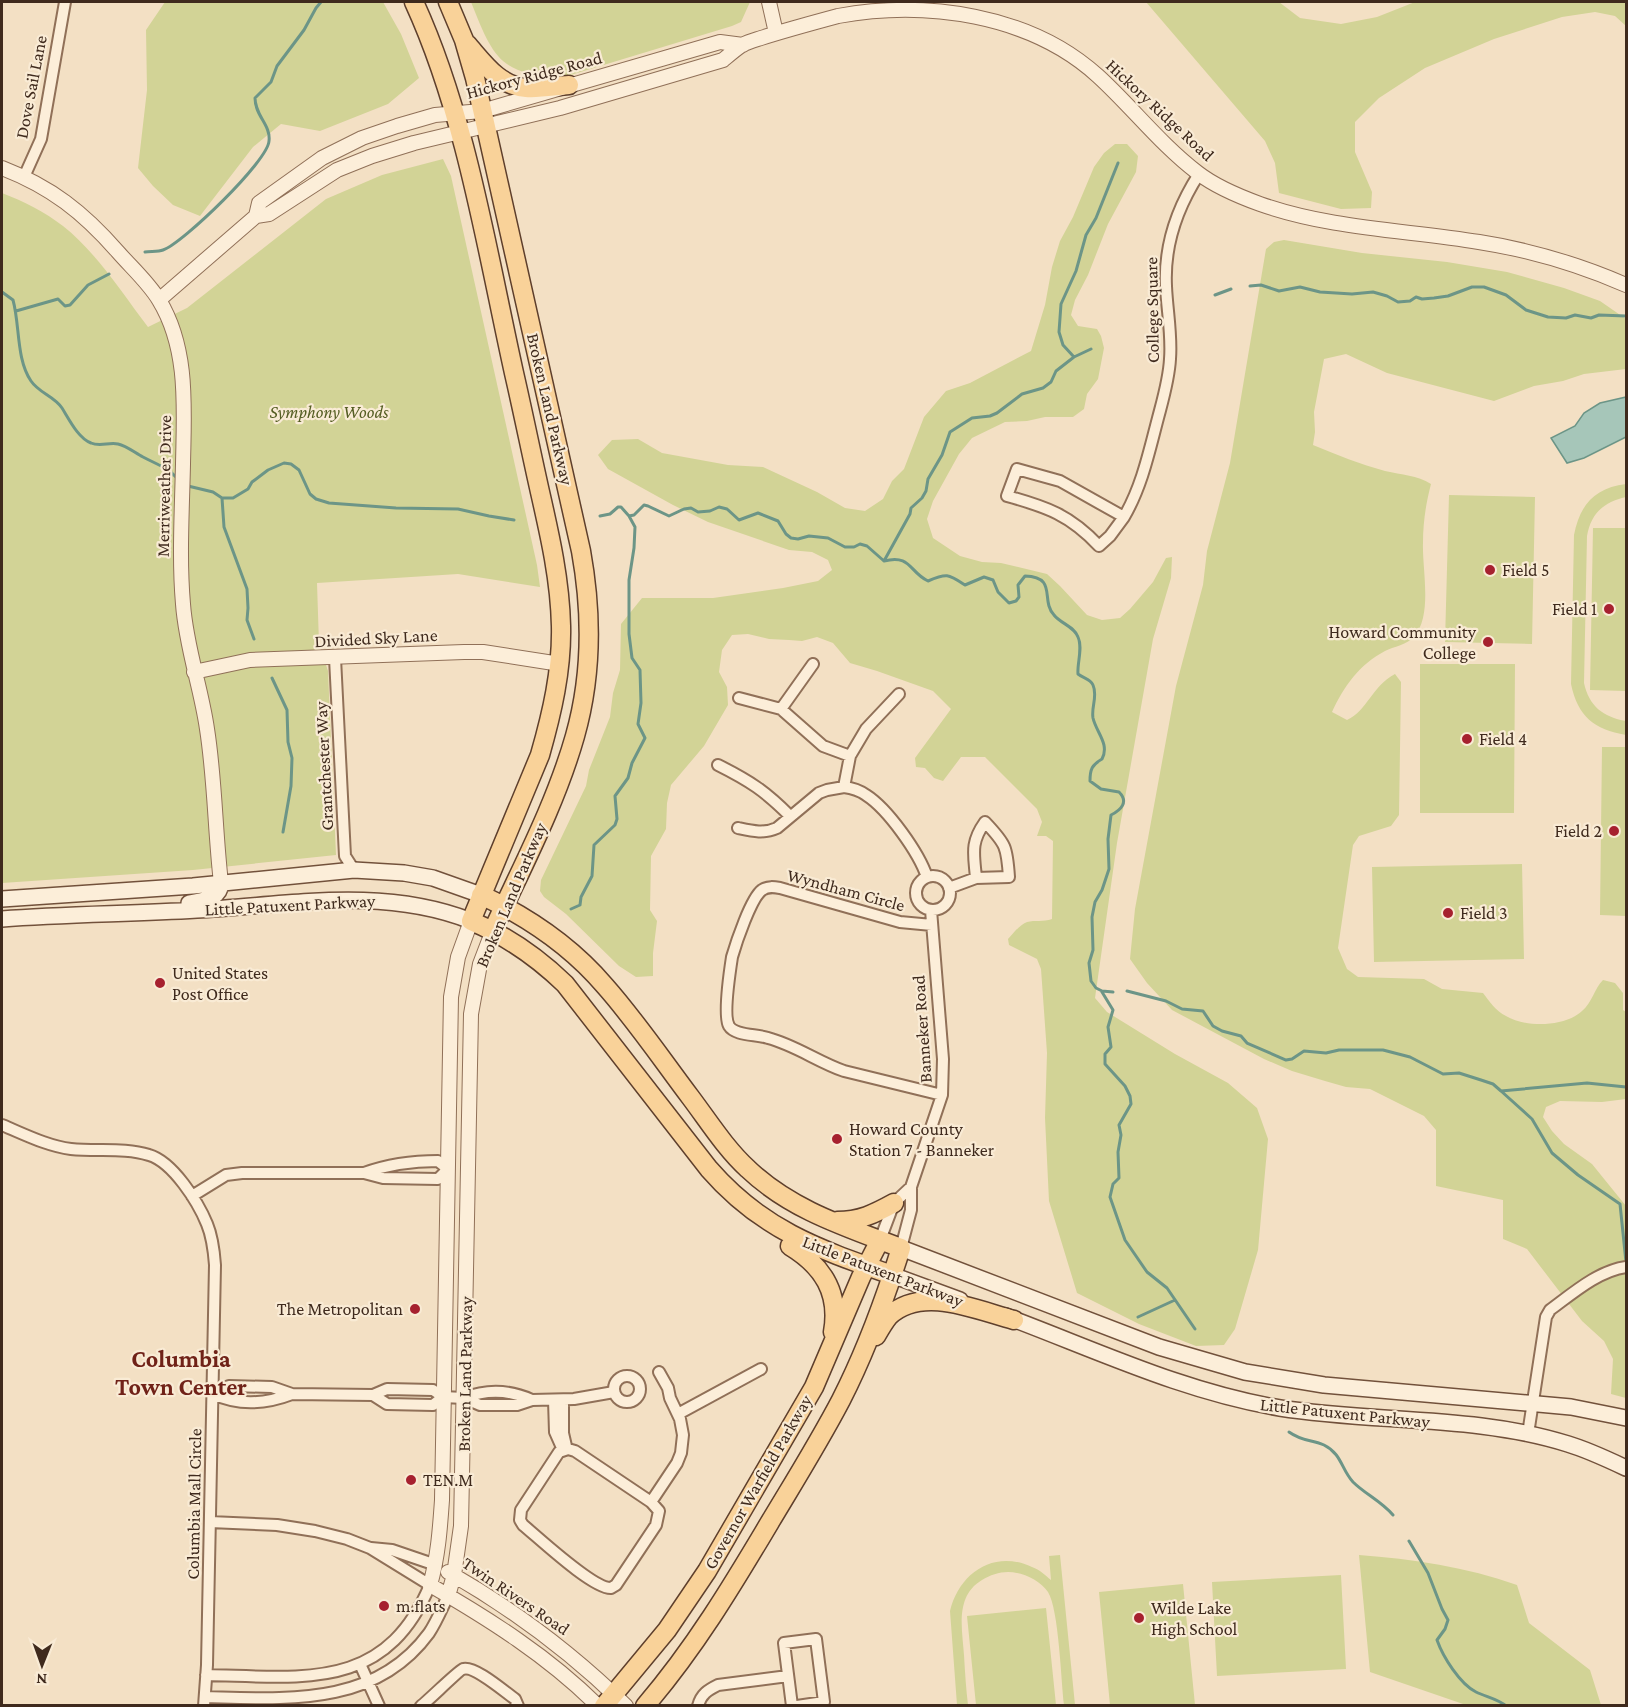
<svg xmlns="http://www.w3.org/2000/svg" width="1628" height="1707" font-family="'Crimson Pro',serif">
<rect width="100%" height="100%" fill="#f3e0c4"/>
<path fill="#d2d396" d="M165 2H383L401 34 419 78 388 104 320 131 281 124 253 147 200 216 173 205 153 186 138 168 147 90 146 30Z
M471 2H750L741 22 732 26 564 77C500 76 493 57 471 2Z
M1146 2H1279L1300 18 1341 24 1377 17 1415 2H1626V26L1615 16 1595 12 1562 17 1494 39 1425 68 1379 98 1355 122V152L1372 192 1371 208 1341 209 1279 193 1275 163 1265 141Z
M1115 144H1127L1138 156 1136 172 1108 224 1088 275 1075 300 1071 315 1078 326 1097 329 1101 336 1104 348 1098 379 1087 394 1084 409 1073 417H1045L1027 421 1005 422 972 438 959 454 933 501 927 519 933 538 960 556 982 562 1001 563 1047 574 1060 586 1087 615 1102 620 1120 618 1130 609 1153 582 1166 558 1172 557 1171 578 1153 639 1117 843 1095 998 1107 1012 1175 1054 1228 1083 1257 1108 1268 1139 1258 1250 1235 1329 1224 1345 1196 1346 1139 1324 1077 1293 1049 1201 1045 1118 1047 1053 1041 969 1037 959 1009 945 1008 939C1013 934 1019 925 1027 922 1035 920 1043 922 1052 919L1053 841 1046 836H1037L1042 822 1037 809 985 757H961L943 781 934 778 925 768 916 767 915 758 951 709 933 691 877 671 850 663 833 643 817 637 802 641 789 640 769 639 748 634 732 635 722 650 719 672 727 687 728 705 704 746 671 785 667 803 666 829 651 856 650 910 657 921 653 953V976L636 977 619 966 566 914 544 897 540 891 541 880 586 786 589 770 610 717 613 693 620 670 621 624 642 598H713L783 588 818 581 832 570 828 560 812 552 789 550 708 522 673 505 608 469 598 455 612 440 638 439 662 453 728 465 763 467 817 492 845 508 865 511 883 499 892 481 904 469 924 417 946 391 970 383 1031 351 1045 305 1052 267 1060 241 1073 217 1094 167 1104 153Z
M443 159 451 176 537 565 540 587 458 574 317 583 319 644 328 671 336 855 193 870 2 883V193C23 201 45 212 63 226 97 253 122 293 148 327L187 308 326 199 382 175Z
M1284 240 1362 253 1447 262 1507 272 1564 288 1600 301 1626 319V369L1584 374 1563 381 1534 386 1494 401 1387 373 1346 354 1324 359 1314 412 1315 432 1313 445C1337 455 1360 464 1385 471 1402 475 1417 475 1431 484 1426 503 1423 522 1423 543 1422 569 1433 615 1414 637 1408 644 1393 647 1385 651 1359 665 1344 686 1332 712L1347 720C1368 710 1371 687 1395 674L1401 682 1399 815 1391 826 1359 836 1353 845 1338 948 1347 969 1358 977 1424 979 1442 989 1483 993C1489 1001 1496 1011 1506 1016 1526 1028 1565 1027 1582 1011 1592 1003 1594 989 1603 980L1615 983 1623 993V1010L1626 1012V1099L1602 1102 1560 1101 1546 1107 1543 1117 1552 1131 1564 1144 1592 1164 1626 1206V1398L1611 1394 1613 1359 1604 1341 1582 1321 1527 1249 1503 1239V1200L1436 1186V1130L1424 1116 1370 1089 1346 1087 1325 1081 1292 1071 1264 1059 1172 1010 1147 983 1130 959 1135 909 1176 686 1203 585 1207 551 1230 463 1266 249 1274 242Z
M1626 484V497C1604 502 1591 513 1587 536L1584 683C1589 706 1603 717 1626 721V735C1594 729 1578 717 1571 684L1574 535C1580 504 1595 488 1626 484Z
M1449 495 1535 497 1532 644 1445 642Z
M1593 528H1626V691L1590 690Z
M1420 664H1515L1514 813H1420Z
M1602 747H1626V916L1600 915Z
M1522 864 1524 959 1374 962 1372 867Z
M1060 1555 1075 1705H1064C1061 1681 1059 1610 1048 1592 1040 1580 1022 1572 1008 1572 999 1572 990 1575 982 1580 955 1596 962 1628 964 1655 965 1672 966 1689 968 1705H957L950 1611C959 1573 994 1549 1032 1567 1040 1570 1045 1575 1051 1580L1049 1556Z
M1359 1555C1412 1559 1467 1567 1517 1585L1529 1623 1590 1670 1601 1705H1466L1370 1672Z
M1341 1575 1346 1669 1217 1676 1212 1582Z
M1183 1584 1195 1705H1110L1099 1592Z
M1046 1608 1056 1705H976L967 1616Z"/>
<path fill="#a6c6b9" stroke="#6c9587" stroke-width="1.5" d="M1626 397V437L1584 458 1567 463 1551 438 1575 426 1584 413 1600 403Z"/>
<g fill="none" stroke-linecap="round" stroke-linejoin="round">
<path stroke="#6c9587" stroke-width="3" d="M145 252C150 251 158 252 163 250 183 243 268 161 269 141 271 125 255 116 255 98L271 82 277 66 304 30 316 8 321 2
M1250 286 1261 285 1279 291 1300 287 1320 292 1352 294 1373 292 1387 296 1398 302 1410 301 1416 297 1422 299 1434 298 1448 296 1472 287H1484L1506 295 1526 310 1548 317 1566 318 1575 315 1591 318 1599 315 1626 316
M2 292 13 300C20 325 16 359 31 381 39 393 54 396 62 408 69 419 78 438 91 443 100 447 109 442 118 444 127 446 135 453 143 457 156 464 167 467 178 479
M1215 295 1231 289
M16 311 58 299 65 306 70 305 88 285 109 274
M1074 357 1063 345 1059 332 1061 304 1076 271 1086 235 1096 218 1118 163
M188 486 213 492 222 498H233L248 489 252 482 268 470 284 463 291 464 299 470 310 494 316 499 329 503 396 508 458 509 489 516 514 520
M222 498 224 527 247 589 248 608 247 620 254 639
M600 516 610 514 618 507H621L629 516 634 515 644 505 648 506 669 516 684 509 691 508 698 512 710 511 719 507 727 509 739 520 758 513 778 521 786 534 791 538 798 539 809 536 828 538 845 547H854L860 544 867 546 884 561C911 554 909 572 928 581 947 573 948 574 965 585L984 577 993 580 998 592 1009 603 1016 601 1019 597 1018 585 1025 576C1058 577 1040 600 1054 615 1061 624 1074 626 1078 637 1083 648 1077 663 1078 674 1083 678 1091 679 1093 685 1098 696 1091 707 1093 718 1096 732 1110 744 1102 759 1092 765 1090 769 1090 781L1101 789 1119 792C1129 802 1121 810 1111 815L1108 839 1109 869 1102 890 1095 902 1092 917 1093 950 1089 963 1091 981 1096 988 1102 991 1113 992
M884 561 910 514 911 508 922 498 926 491 928 479 942 455 950 432 972 418 990 416 997 413 1022 394 1043 388 1051 382 1056 371 1074 357 1091 349
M272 678 287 710 288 742 292 758 291 786 283 832
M571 909 580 905 581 897 592 876 594 845 615 825 617 819 615 796 628 778 632 763 645 738 638 724 641 703 640 670 632 658 629 634V580L634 548 635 527 629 516
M1127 991 1166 1001 1182 1009 1203 1011 1213 1026 1222 1031 1241 1036 1247 1043 1286 1060 1292 1059 1304 1051 1326 1053 1339 1050H1383L1410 1057 1443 1074 1459 1073 1481 1080 1493 1084 1501 1091 1587 1083 1626 1087
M1102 992 1113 1010 1108 1027 1111 1047 1105 1054V1064L1125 1086 1130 1096 1131 1104 1119 1125 1121 1135 1118 1152 1119 1178 1113 1184 1110 1197 1125 1240 1147 1272 1167 1288 1195 1329
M1501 1091 1532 1119 1552 1153 1578 1175 1620 1204 1626 1262
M1138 1317 1175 1300
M1289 1432C1303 1442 1311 1439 1324 1445 1342 1454 1341 1469 1353 1482 1365 1494 1381 1501 1393 1515
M1409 1541 1428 1573 1442 1609 1448 1620 1445 1629 1437 1640C1443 1657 1460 1684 1476 1692 1486 1697 1498 1699 1506 1706"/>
<g stroke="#907058" stroke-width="14">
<path id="minor" d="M24 177 41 139 65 2
M1124 517 1110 536 1099 546C1070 515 1047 507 1007 496L1017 469 1060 481 1124 517C1142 486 1149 452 1158 418 1163 399 1169 379 1170 359 1172 335 1167 310 1166 286 1164 245 1177 208 1199 174
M335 658 345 856 354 870
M781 709 813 664
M850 756 866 729 899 694
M718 765C750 781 765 791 790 816
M844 787C852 788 859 790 866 795 888 809 919 853 927 877
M738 828C752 831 764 834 777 828L819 793 827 790 844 787 850 756 823 746 781 709 739 698
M916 893a17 17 0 1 1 34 0a17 17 0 1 1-34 0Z
M949 888 976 878 1009 877C1007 847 1006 844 985 822 970 843 974 854 976 878
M932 925 900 922 780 888C774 887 768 886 762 890 751 898 736 943 732 957 730 970 723 1016 729 1026 735 1036 757 1034 768 1038 795 1045 818 1062 844 1071L942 1095
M2 1125C24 1134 47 1146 71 1149 97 1152 124 1147 149 1155 173 1162 198 1202 207 1224 212 1236 214 1251 215 1265L207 1665 204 1706
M192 1196 226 1175 242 1173H364L383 1178 438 1179 448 1169 438 1161C412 1161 389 1164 364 1173
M880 1240 894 1203 911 1187
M901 1248 911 1210V1187L942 1095 943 1059 931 910
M614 1389a13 13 0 1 1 26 0a13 13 0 1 1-26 0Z
M213 1394 229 1386 272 1387 292 1394 373 1395 387 1389 433 1390 443 1397 464 1398 480 1405H517L532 1400 574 1399 614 1392
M213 1394C239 1406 266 1404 292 1394
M373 1395 387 1404 433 1405 443 1397
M464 1398C487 1389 510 1390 532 1400
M554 1400 555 1432 563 1450
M563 1400V1433L566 1446
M678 1414 761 1369
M1528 1434 1546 1317 1550 1310C1573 1293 1598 1271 1626 1267
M568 1449 575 1451 651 1502 659 1511 656 1525 616 1585 611 1588C593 1589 539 1538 523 1525L520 1520 521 1510 559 1452Z
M651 1502 677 1463 681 1453 683 1435 680 1419 670 1398 668 1388 659 1372
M371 1548 392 1550 436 1565
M360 1664 379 1706
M206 1675C304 1677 385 1692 430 1585L370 1548 347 1539 315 1531 277 1525 210 1522
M205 1697C287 1699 375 1707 429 1633 437 1621 442 1608 448 1596
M421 1706C429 1700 459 1670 463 1669 474 1665 505 1692 515 1699L518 1706
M698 1706C701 1694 708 1690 718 1685L788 1676
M792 1706 784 1643 816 1639 824 1702 797 1706"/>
</g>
<g stroke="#907058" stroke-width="16">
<path id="tertiary" d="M769 2 776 33
M2 168C51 187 83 212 118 252 131 267 148 282 159 300 189 349 184 409 183 464 182 511 179 558 183 604 186 647 201 687 207 729 215 780 215 831 221 883
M256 216 259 203 322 158 362 138 397 126 435 115 482 111 720 42 743 45
M159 300 256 216 269 214 337 170 372 156 414 143 560 108 723 60C729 55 736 49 742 45 748 42 755 40 761 38 786 30 812 23 838 16 925 0 1030 14 1098 76 1132 107 1161 145 1198 173 1216 187 1238 196 1260 204 1331 229 1406 230 1479 242 1530 250 1580 265 1626 285
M194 672 250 660 464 652H483L560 664
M471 921 458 957 451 997 442 1500C440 1529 438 1557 430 1585 489 1619 549 1657 598 1706
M448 1572C513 1609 572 1653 626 1706
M448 1596 454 1575 461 1526 471 1014 480 964 493 930"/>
</g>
<g stroke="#72513b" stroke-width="18">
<path id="secondary" d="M2 899 193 886 354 870 404 873 433 878 481 895
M189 903C203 900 220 900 221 883
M2 919C66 914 132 914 197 910 289 905 382 886 471 921
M901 1248 1159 1347 1245 1372 1324 1385 1571 1407 1626 1418
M892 1275 960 1300
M1005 1316C1096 1350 1184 1392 1280 1408 1374 1423 1477 1415 1568 1444 1588 1450 1607 1459 1626 1468"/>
</g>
<g stroke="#5e3f2c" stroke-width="21">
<path id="primary" d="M414 2C466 115 487 251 514 373 523 412 531 452 540 492 550 536 560 580 561 626 562 670 552 713 540 755L471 921C507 936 537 957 565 984L709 1169C762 1230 818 1249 892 1275
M448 2 464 40 475 78 581 551C592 612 592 676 575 736 556 803 522 867 493 930
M467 44C483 62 499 86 526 88 540 89 555 86 569 85
M481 895C528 917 571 946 605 986 636 1021 663 1061 691 1098 709 1122 726 1149 748 1169 791 1210 846 1227 901 1248 885 1299 865 1353 841 1400 819 1442 794 1482 770 1522 732 1586 694 1649 645 1706
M837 1221C860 1221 874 1214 894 1203
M790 1246C823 1266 840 1293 833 1332
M876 1336C880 1329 884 1322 889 1316 922 1285 976 1310 1014 1320
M604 1706 667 1630 707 1571 814 1387 861 1277 880 1240"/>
</g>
<use href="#minor" stroke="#fceed9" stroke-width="10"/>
<use href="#tertiary" stroke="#fceed9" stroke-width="14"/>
<use href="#secondary" stroke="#fceed9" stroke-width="15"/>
<use href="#primary" stroke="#f9d299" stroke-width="18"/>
</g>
<g fill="#a6212f" stroke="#f9ebd5" stroke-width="2">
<circle cx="1490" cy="570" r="6"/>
<circle cx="1609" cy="609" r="6"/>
<circle cx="1488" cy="642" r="6"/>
<circle cx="1467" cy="739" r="6"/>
<circle cx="1614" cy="831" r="6"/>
<circle cx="1448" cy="913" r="6"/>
<circle cx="160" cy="983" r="6"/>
<circle cx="837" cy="1139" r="6"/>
<circle cx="415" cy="1309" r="6"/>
<circle cx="411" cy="1480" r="6"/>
<circle cx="384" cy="1606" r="6"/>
<circle cx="1139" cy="1618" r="6"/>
</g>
<g text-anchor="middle" stroke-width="4.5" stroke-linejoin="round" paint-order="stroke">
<g font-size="18" fill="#3f2a1d" stroke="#f9ebd5">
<text transform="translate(534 75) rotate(-15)" y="6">Hickory Ridge Road</text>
<text transform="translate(31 87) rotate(-79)" y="6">Dove Sail Lane</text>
<text transform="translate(1160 110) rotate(43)" y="6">Hickory Ridge Road</text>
<text transform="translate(1152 310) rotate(-91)" y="6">College Square</text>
<text transform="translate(550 409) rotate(77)" y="6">Broken Land Parkway</text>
<text transform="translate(164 486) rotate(-89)" y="6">Merriweather Drive</text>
<text transform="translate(376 638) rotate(-3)" y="6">Divided Sky Lane</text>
<text transform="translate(324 766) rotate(-93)" y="6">Grantchester Way</text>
<text transform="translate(846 890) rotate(15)" y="6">Wyndham Circle</text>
<text transform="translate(511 895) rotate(-67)" y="6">Broken Land Parkway</text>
<text transform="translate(290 905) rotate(-3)" y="6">Little Patuxent Parkway</text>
<text transform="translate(922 1029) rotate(-94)" y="6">Banneker Road</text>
<text transform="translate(883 1271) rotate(21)" y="6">Little Patuxent Parkway</text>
<text transform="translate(465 1374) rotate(-89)" y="6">Broken Land Parkway</text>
<text transform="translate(1345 1413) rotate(6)" y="6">Little Patuxent Parkway</text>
<text transform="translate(758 1482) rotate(-60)" y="6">Governor Warfield Parkway</text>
<text transform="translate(194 1504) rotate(-89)" y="6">Columbia Mall Circle</text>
<text transform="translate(516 1596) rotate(34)" y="6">Twin Rivers Road</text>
</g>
<g font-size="18" font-style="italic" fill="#545d22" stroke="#f9ebd5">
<text x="329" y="418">Symphony Woods</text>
</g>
<g font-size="18" fill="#3f2a1d" stroke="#f9ebd5" text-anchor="start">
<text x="1502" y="576">Field 5</text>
<text x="1597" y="615" text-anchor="end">Field 1</text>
<text x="1476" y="638" text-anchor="end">Howard Community<tspan x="1476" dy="21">College</tspan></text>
<text x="1479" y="745">Field 4</text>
<text x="1602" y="837" text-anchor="end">Field 2</text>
<text x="1460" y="919">Field 3</text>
<text x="172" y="979">United States<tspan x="172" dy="21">Post Office</tspan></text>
<text x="849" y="1135">Howard County<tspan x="849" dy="21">Station 7 - Banneker</tspan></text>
<text x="403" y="1315" text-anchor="end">The Metropolitan</text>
<text x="423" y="1486">TEN.M</text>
<text x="396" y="1612">m.flats</text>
<text x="1151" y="1614">Wilde Lake<tspan x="1151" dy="21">High School</tspan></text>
</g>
<g font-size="24" font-weight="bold" fill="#702218" stroke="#f9ebd5">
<text x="181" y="1367">Columbia<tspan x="181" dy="28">Town Center</tspan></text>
</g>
</g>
<rect width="1628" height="1707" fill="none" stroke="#3f2a1d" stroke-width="6"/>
<g transform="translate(42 1665) rotate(181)" stroke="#f9ebd5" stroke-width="4.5" paint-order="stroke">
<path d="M0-4.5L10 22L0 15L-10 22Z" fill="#3f2a1d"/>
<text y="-9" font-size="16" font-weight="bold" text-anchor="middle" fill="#3f2a1d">N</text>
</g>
</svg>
